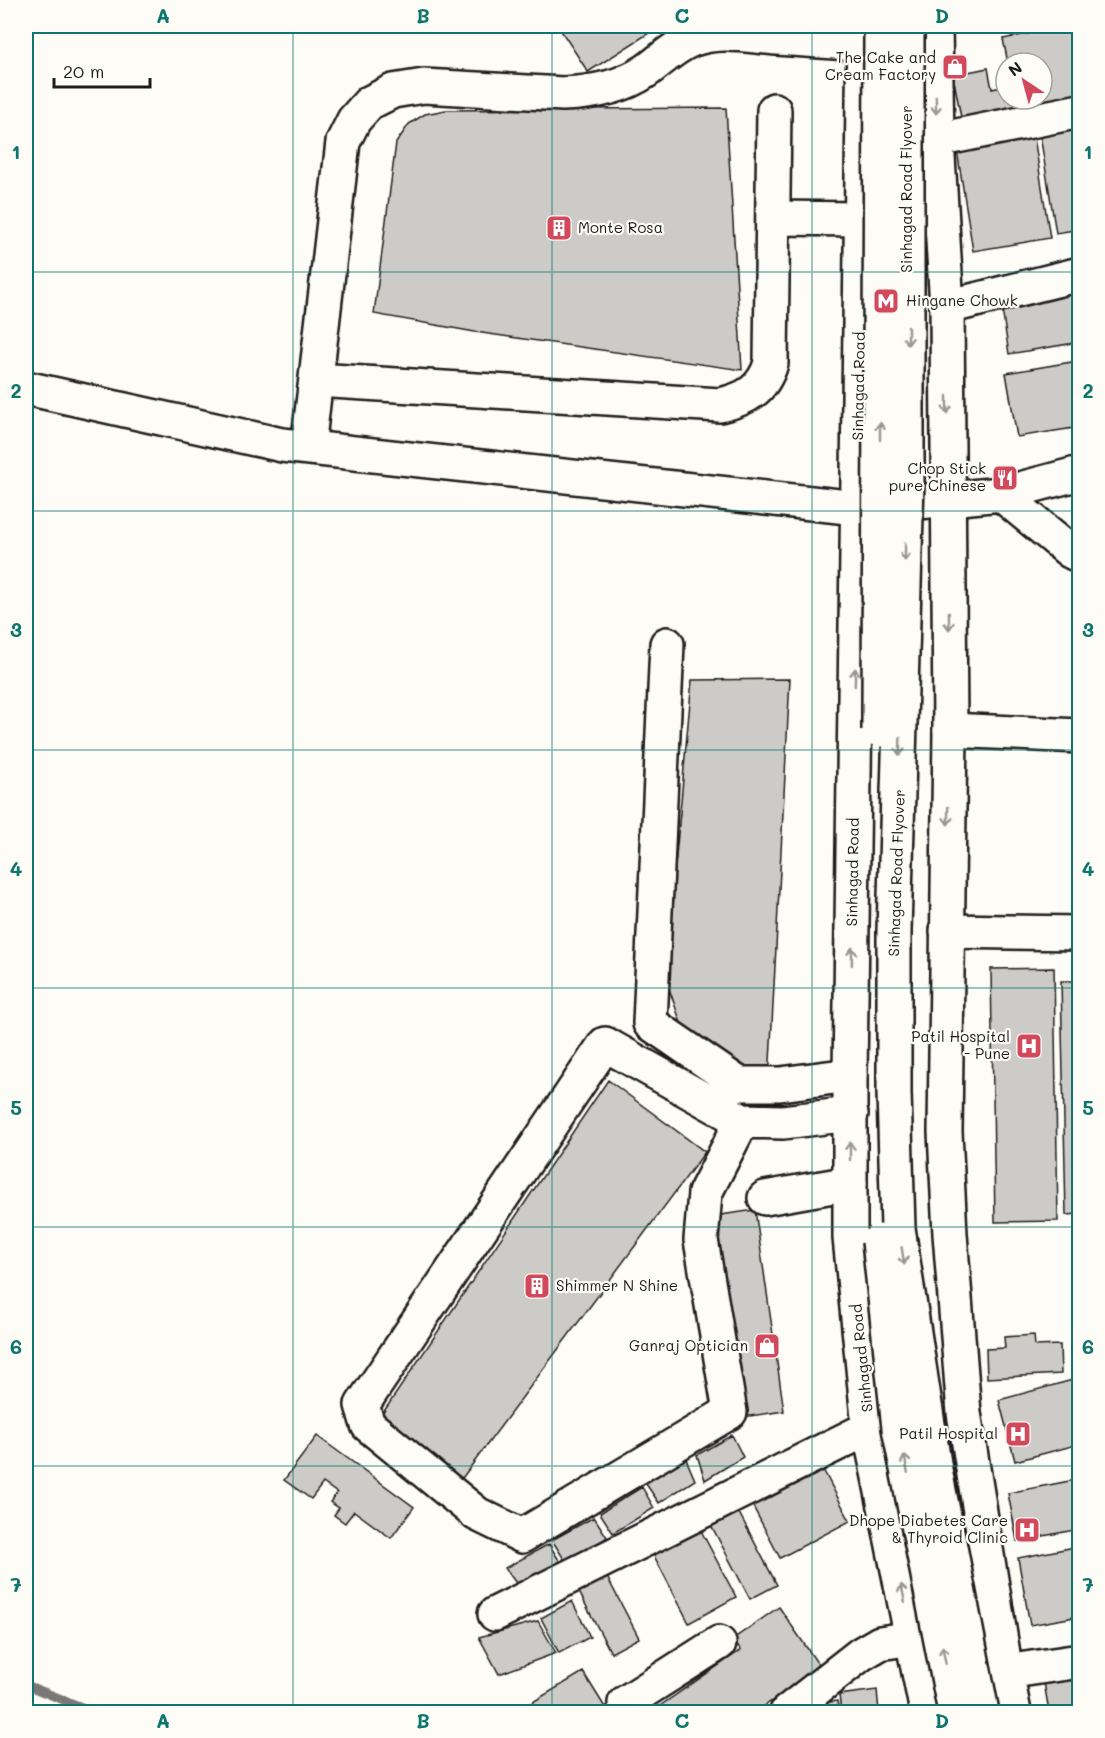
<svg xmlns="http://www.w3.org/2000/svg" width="1105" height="1738" font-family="Mali,sans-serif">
<rect width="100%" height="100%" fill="#fdfcf7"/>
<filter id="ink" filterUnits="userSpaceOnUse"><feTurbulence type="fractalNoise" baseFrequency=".0167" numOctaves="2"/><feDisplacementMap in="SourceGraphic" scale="12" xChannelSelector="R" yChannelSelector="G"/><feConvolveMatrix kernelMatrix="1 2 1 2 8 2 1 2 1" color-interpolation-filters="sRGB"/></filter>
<g filter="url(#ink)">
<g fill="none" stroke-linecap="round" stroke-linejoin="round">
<path stroke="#797876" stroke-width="9" d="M26 1685 94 1712"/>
</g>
<path fill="#cccbc8" stroke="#1c1c1c" stroke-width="1.5" d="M558 26H660L588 72Z
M1065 26H1080V96L1018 109 1016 99H1042V63H1008L1003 39Z
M988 68 992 89 1006 86V99H1014L1016 112 962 123 953 75Z
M726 108 742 370 475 332 374 314 396 143 409 124 425 114 446 110Z
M1080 129V229L1056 233 1040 135Z
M1034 137 1050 238 973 251 957 150Z
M1080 291V342L1009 354 1001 303Z
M1078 361 1080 427 1017 437 1006 373Z
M790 679 769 1081 734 1067 683 1029 665 977 692 680Z
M1054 968 1058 1221 995 1222 991 969Z
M1061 981H1080V1214L1066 1215Z
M608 1080 705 1152 460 1481 378 1420Z
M755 1210 784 1411 743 1417 714 1216Z
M1034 1335 1035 1346 1060 1345 1061 1374 987 1378 986 1349 1005 1348 1004 1337Z
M1080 1378V1444L1015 1461 999 1400Z
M732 1435 743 1457 705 1480 697 1455Z
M317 1436 414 1507 391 1538 354 1511 345 1523 334 1515 339 1508 330 1502 337 1493 323 1483 311 1499 284 1480Z
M686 1459 695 1480 659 1503 644 1481Z
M818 1460 850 1521 780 1558 748 1497Z
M1080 1479V1529L1017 1541 1008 1493Z
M642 1487 654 1508 613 1533 600 1513Z
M737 1509 777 1585 750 1599 710 1523Z
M594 1517 607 1537 567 1564 552 1540Z
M698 1525 736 1597 689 1623 651 1550Z
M549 1544 562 1565 521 1590 505 1568Z
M1080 1546V1616L1030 1625 1018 1558Z
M606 1575 639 1638 611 1653 578 1590Z
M572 1601 590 1637 559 1653 541 1618Z
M779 1607 820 1667 756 1712H651L741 1650 733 1639Z
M538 1621 556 1653 499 1674 479 1637Z
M583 1672 608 1712H516Z
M1080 1675V1712H1049L1044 1682Z
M877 1690 879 1712H841L839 1695Z
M837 1701 839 1712H806L805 1705Z"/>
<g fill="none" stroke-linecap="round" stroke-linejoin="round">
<g stroke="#1c1c1c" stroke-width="38">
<path id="minor" d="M937 140 1080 111
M773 218 861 219
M947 307 1080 274
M316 380 720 405C746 399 763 390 771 363L774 110
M26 388 282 445 857 508 1001 494 1080 473
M308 448 343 142 354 120 369 103 393 91 424 86 563 94C592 93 621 88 646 71 660 61 674 47 691 40 718 29 749 36 777 38 806 40 835 42 864 44
M1001 494 1070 551 1080 556
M667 644 650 1023 739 1084H780L850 1075
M950 730 1080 736
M947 931 1080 933
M742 1121 705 1193 701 1240 730 1412 522 1536 477 1514 368 1425 362 1405 605 1044 742 1121 783 1122 851 1114
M765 1198 850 1183
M495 1614 869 1428
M1006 1672 1080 1661
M631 1712 625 1703 719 1643
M787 1712 861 1654 880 1643 912 1638"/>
</g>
<g stroke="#1c1c1c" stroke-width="38">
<path id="major" d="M864 26 850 1075V1238L869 1428 927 1712
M935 26 937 140 947 307 950 730 945 1132 950 1234 964 1413 1006 1672 1014 1712"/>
</g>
<use href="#minor" stroke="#fdfcf7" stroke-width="33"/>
<use href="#major" stroke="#fdfcf7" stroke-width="33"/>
<g stroke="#1c1c1c" stroke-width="38" stroke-linecap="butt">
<path id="major-bridge" d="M907 26V482L894 931V1093L898 1228 935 1470 982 1712
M879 730 881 26
M879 1241 899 1428 955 1712"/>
</g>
<use href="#major-bridge" stroke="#fdfcf7" stroke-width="33"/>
</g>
<defs><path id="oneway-shaft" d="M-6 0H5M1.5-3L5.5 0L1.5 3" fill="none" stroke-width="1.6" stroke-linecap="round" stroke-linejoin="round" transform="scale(1.5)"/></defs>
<g stroke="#989794">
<use href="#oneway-shaft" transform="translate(936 105) rotate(89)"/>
<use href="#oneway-shaft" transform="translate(908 336) rotate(90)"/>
<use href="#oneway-shaft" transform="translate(947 405) rotate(90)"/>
<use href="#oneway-shaft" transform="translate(880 431) rotate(-90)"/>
<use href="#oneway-shaft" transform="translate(905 552) rotate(91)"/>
<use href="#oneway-shaft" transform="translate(949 621) rotate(89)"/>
<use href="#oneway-shaft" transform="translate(855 677) rotate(-89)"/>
<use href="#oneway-shaft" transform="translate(900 747) rotate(92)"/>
<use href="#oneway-shaft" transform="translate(948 816) rotate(91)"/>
<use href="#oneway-shaft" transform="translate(852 956) rotate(-89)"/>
<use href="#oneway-shaft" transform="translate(850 1151) rotate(-90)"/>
<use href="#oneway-shaft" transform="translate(903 1256) rotate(81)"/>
<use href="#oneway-shaft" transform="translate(906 1464) rotate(-101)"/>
<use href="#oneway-shaft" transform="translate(903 1593) rotate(-102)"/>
<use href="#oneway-shaft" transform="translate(944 1655) rotate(-101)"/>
</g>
</g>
<path fill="none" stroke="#0f766e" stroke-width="1.5" stroke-opacity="0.55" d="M293 26V1712M552 26V1712M812 26V1712M26 272H1080M26 511H1080M26 750H1080M26 988H1080M26 1227H1080M26 1466H1080"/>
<defs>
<g id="shop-square" transform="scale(1.35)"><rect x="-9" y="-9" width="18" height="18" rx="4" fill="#d1495b" stroke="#fdfcf7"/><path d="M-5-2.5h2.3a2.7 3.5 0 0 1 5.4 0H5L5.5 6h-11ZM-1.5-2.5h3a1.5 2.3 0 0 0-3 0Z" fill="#fff"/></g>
<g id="building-square" transform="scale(1.35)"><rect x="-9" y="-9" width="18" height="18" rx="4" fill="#d1495b" stroke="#fdfcf7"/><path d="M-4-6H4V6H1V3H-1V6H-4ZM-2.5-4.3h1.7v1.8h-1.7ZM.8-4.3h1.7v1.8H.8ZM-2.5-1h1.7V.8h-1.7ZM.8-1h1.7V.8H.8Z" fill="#fff"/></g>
<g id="metro-square" transform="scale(1.35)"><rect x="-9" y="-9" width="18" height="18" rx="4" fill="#d1495b" stroke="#fdfcf7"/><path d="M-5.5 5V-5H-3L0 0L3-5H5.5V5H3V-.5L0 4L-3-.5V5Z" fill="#fff"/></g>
<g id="restaurant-square" transform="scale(1.35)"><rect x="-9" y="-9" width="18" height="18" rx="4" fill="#d1495b" stroke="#fdfcf7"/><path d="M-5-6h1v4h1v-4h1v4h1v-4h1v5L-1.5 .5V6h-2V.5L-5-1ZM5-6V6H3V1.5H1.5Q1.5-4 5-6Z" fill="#fff"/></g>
<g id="hospital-square" transform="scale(1.35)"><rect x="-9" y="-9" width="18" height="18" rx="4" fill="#d1495b" stroke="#fdfcf7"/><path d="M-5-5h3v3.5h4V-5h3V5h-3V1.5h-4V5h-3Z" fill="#fff"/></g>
</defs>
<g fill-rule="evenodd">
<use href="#shop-square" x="955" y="67"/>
<use href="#building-square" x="559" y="228"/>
<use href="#metro-square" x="886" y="301"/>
<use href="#restaurant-square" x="1005" y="478"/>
<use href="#hospital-square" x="1029" y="1046"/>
<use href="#building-square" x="537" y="1286"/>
<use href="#shop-square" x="767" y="1346"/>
<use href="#hospital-square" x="1018" y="1434"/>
<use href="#hospital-square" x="1027" y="1530"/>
</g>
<g text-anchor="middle" stroke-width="4.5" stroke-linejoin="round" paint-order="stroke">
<g font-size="15" fill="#1c1c1c" stroke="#fdfcf7" text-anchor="end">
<text x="936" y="63">The Cake and<tspan x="936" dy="17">Cream Factory</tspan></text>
<text x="578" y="233" text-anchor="start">Monte Rosa</text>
<text x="906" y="306" text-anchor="start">Hingane Chowk</text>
<text x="986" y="474">Chop Stick<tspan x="986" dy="17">pure Chinese</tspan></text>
<text x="1010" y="1042">Patil Hospital<tspan x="1010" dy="17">- Pune</tspan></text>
<text x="556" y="1291" text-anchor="start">Shimmer N Shine</text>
<text x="748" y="1351">Ganraj Optician</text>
<text x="998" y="1439">Patil Hospital</text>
<text x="1008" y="1526">Dhope Diabetes Care<tspan x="1008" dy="17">&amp; Thyroid Clinic</tspan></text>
</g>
<g font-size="15" fill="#1c1c1c" stroke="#fdfcf7">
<text transform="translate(907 189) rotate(-90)" y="5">Sinhagad Road Flyover</text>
<text transform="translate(859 386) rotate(-89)" y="5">Sinhagad Road</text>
<text transform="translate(853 872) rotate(-89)" y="5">Sinhagad Road</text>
<text transform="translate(897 873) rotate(-88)" y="5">Sinhagad Road Flyover</text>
<text transform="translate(862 1358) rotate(-96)" y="5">Sinhagad Road</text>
</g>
</g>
<rect width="1105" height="1738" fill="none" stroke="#fdfcf7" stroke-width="66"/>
<g transform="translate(1024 81) rotate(324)"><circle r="28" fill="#fdfcf7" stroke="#a3a29f" stroke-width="1.5"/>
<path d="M0-4.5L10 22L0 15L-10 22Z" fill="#d1495b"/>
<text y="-9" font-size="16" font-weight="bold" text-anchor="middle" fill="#1c1c1c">N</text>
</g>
<path d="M54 78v9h96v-9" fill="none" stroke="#1c1c1c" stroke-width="3"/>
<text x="63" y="78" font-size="18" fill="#1c1c1c" stroke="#fdfcf7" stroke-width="4.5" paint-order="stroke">20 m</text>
<rect x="33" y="33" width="1039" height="1672" fill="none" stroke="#0f766e" stroke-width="2"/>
<g font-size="20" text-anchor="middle" font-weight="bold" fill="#0f766e">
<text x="163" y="23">A</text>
<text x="423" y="23">B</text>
<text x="682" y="23">C</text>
<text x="942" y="23">D</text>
<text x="16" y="159">1</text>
<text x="1088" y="159">1</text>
<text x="16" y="398">2</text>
<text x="1088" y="398">2</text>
<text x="16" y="637">3</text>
<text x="1088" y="637">3</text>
<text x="16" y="876">4</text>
<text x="1088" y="876">4</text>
<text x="16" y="1115">5</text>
<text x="1088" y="1115">5</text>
<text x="16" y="1354">6</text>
<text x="1088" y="1354">6</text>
<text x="16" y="1592">7</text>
<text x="1088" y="1592">7</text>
<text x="163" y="1728">A</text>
<text x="423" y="1728">B</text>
<text x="682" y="1728">C</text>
<text x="942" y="1728">D</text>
</g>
</svg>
